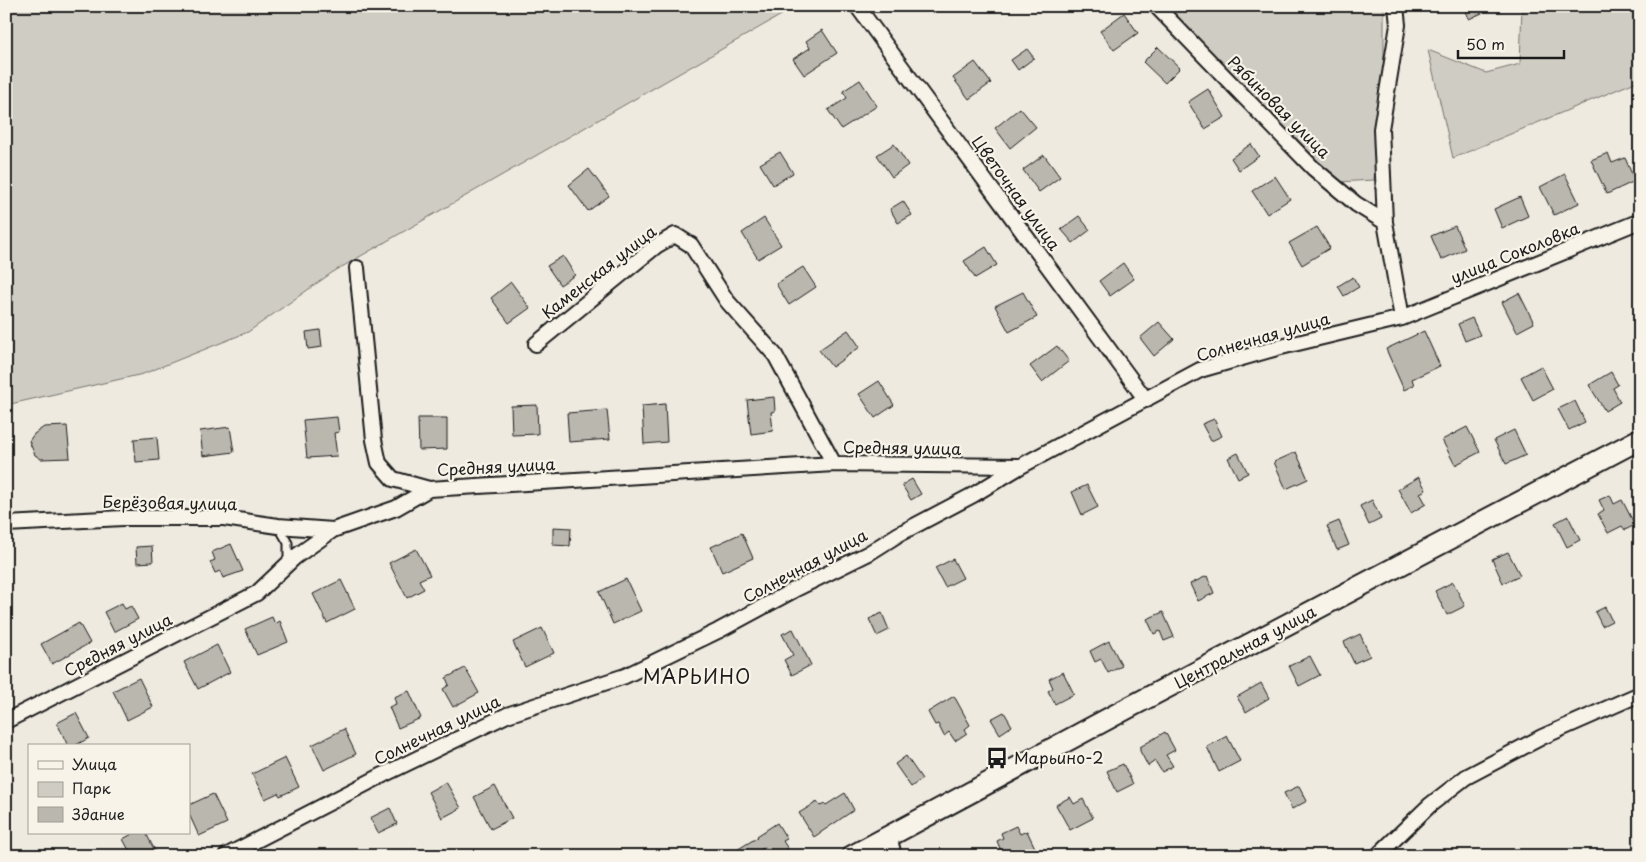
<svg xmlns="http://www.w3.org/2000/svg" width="1646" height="862" font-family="'Playpen Sans',sans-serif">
<rect width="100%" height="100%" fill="#eeeae0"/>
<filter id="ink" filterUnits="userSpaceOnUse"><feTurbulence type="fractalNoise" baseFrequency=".02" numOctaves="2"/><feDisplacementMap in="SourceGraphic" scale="10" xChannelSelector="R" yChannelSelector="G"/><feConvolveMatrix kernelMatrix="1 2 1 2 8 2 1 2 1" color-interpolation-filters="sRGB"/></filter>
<g filter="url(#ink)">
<path fill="#cfccc3" stroke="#767470" d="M6 6H797L333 272 248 332 143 374 6 405Z
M1157 6H1384V81L1374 180 1320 183Z
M1522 6H1640V80L1453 158 1428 50 1486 73 1520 64Z"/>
<path fill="#bab7af" stroke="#1c1c1c" d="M1464 6H1497L1469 19Z
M1124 13 1138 33 1114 50 1100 31Z
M822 30 837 53 804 75 793 59 810 48 806 41Z
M1158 47 1180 68 1165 83 1143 62Z
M1027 49 1034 58 1018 70 1011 60Z
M975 62 991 83 969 99 953 78Z
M860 80 877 106 841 129 828 110 847 98 843 91Z
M1208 89 1225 117 1205 129 1188 102Z
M1020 108 1036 127 1010 148 995 128Z
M894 144 908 165 892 177 877 155Z
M1251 144 1259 156 1239 170 1231 158Z
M780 152 793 173 773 185 760 164Z
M1608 153 1612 163 1625 158 1635 181 1607 194 1591 160Z
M1044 155 1060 177 1039 192 1023 170Z
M589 169 609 196 588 211 569 185Z
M1565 174 1579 203 1554 215 1540 187Z
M1275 176 1290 199 1267 214 1252 191Z
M1520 197 1528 216 1502 228 1494 209Z
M903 201 912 215 898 223 890 209Z
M1079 216 1090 230 1073 243 1061 229Z
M764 218 781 245 758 259 742 233Z
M1455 226 1465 249 1441 260 1431 236Z
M1317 227 1330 248 1302 265 1289 243Z
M986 247 997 265 975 278 964 261Z
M563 256 575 275 560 285 547 266Z
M1123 263 1134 279 1110 296 1099 281Z
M803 267 816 287 789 305 776 284Z
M1353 277 1359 287 1344 296 1338 286Z
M511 282 530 308 509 323 491 298Z
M1023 292 1037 317 1009 332 995 306Z
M1519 293 1534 323 1517 332 1502 302Z
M1472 318 1480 335 1465 341 1458 324Z
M1159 322 1174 339 1154 356 1140 338Z
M320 330 322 347 308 349 306 332Z
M848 330 860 347 832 367 819 350Z
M1424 331 1440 366 1412 379 1414 385 1404 390 1386 349Z
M1057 346 1069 361 1042 382 1030 366Z
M1541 366 1553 389 1533 400 1521 377Z
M1611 372 1618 385 1613 388 1620 402 1605 411 1589 385Z
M879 381 894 405 875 418 859 394Z
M774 397 775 411 771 412 773 431 751 434 747 400Z
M1575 401 1585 422 1569 430 1558 409Z
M665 404 667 442 644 444 642 406Z
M537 405 538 434 512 435 511 406Z
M607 410 610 439 569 442 567 413Z
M337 417 339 432 334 433 337 456 307 458 303 420Z
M418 418H447V449L419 450Z
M1214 419 1222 436 1211 441 1202 424Z
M67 426 70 458 41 459 35 455 29 441 34 434 44 427Z
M230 427 234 452 203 456 200 431Z
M1467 427 1480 452 1455 465 1442 440Z
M1514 430 1526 455 1506 464 1494 440Z
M157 437 159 460 136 462 134 439Z
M1296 452 1308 479 1286 489 1274 462Z
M1238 453 1248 473 1238 478 1228 458Z
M1419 477 1426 490 1420 493 1426 504 1411 513 1398 489Z
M912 479 921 494 911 500 902 485Z
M1087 485 1098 507 1082 515 1072 492Z
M1610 495 1614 504 1622 500 1635 525 1625 530 1622 526 1608 533 1598 514 1604 510 1599 500Z
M1372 500 1381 519 1369 525 1360 506Z
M1568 516 1580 540 1567 547 1555 523Z
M1339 521 1349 545 1337 550 1327 526Z
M553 527 571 528 570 546 553 545Z
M742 533 753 558 722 572 711 547Z
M231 544 243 571 223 578 220 571 215 573 210 562 215 560 212 552Z
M152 546 153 562 137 563 136 547Z
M416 549 430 575 419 580 424 589 407 598 389 563Z
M1508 552 1520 575 1503 583 1492 559Z
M953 559 963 578 945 587 935 568Z
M1207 576 1214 593 1198 601 1190 584Z
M626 579 641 611 613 624 599 592Z
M341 580 355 609 327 623 313 594Z
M1453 582 1465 606 1447 615 1435 591Z
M122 603 125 609 131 606 138 619 114 632 104 612Z
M1605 607 1612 621 1602 626 1595 612Z
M1163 612 1174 637 1164 641 1160 631 1154 634 1147 619Z
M882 613 889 630 877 636 869 619Z
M272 617 275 624 280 621 288 642 257 655 245 629Z
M79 623 90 643 52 664 41 644Z
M542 628 554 653 525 667 513 642Z
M793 629 811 665 792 675 784 660 793 655 782 634Z
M1360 634 1370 656 1354 663 1344 642Z
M1109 641 1122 666 1108 673 1101 659 1095 662 1090 651Z
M217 645 230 672 198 689 184 662Z
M1310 656 1320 675 1299 686 1289 666Z
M465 668 479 693 453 707 443 689 449 685 446 678Z
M1063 672 1074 694 1055 704 1048 691 1053 688 1049 679Z
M139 678 153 707 127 720 113 691Z
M1261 683 1269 698 1246 712 1237 697Z
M409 691 421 718 398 728 389 707 396 704 394 697Z
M954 696 970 725 965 729 967 733 955 741 949 732 944 736 938 724 935 725 928 712Z
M1004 712 1012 726 1000 734 991 719Z
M76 713 89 738 74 746H68L57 723Z
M344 729 356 754 324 770 312 745Z
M1165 732 1175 750 1166 755 1173 766 1162 772 1155 761 1148 766 1140 751V747Z
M1227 736 1240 761 1219 772 1207 747Z
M906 756 922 779 911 787 895 764Z
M285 758 299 787 280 796 278 793 265 799 252 774Z
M1123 764 1133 784 1117 792 1107 771Z
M446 782 461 808 442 818 428 792Z
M495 786 512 818 491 829 474 797Z
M1299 786 1307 801 1292 809 1284 793Z
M845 793 854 810 814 837 799 813 817 802 820 806 825 804 826 805Z
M213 794 227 823 199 836 189 814V805Z
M1070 797 1074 804 1083 799 1093 818 1070 830 1056 805Z
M390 808 397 824 378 833 370 818Z
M777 823 787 839 783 841 788 849 777 856H775L770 849 767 850 765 847 751 856H727L758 837 757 836Z
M1016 826 1020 834 1027 831 1037 852 1029 856H1003L997 841 1003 838 1001 833Z
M134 833H146L156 853 150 856H132L123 839Z"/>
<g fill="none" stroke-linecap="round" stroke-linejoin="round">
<g stroke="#1c1c1c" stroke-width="11">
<path id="lane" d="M278 526 288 543V563"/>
</g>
<g stroke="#1c1c1c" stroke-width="18">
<path id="street" d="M857 6 1146 400
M1156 6 1313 168 1356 204 1385 222
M1396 6 1398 25 1381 129 1385 222 1402 318
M357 268 374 440 379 463 393 479 429 489
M536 344 656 246 675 235 691 245 727 301 775 355 834 464
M6 524 123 518H224L278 526 333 530
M6 721 257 593 295 557 333 530 396 508 429 489 834 464 1020 466
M889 836 894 856
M226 856 383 775 507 715 625 676 718 631 794 590 869 553 899 534 973 495 1021 466 1200 370 1277 348 1402 318 1640 221
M1377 856 1430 805 1466 777 1542 737 1640 694"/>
</g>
<g stroke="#1c1c1c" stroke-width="24">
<path id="secondary" d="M852 856 1128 708 1640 439"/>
</g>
<use href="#lane" stroke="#f7f3e8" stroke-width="7"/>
<use href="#street" stroke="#f7f3e8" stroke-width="14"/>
<use href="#secondary" stroke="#f7f3e8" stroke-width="20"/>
</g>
</g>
<defs>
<g id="bus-bare" transform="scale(1.725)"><path d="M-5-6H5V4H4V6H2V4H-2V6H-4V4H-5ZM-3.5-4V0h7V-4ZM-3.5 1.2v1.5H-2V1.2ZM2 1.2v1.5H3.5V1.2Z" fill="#1c1c1c" stroke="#f7f3e8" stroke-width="2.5" paint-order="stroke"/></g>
</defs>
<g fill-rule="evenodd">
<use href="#bus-bare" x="997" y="758"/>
</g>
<g text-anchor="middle" stroke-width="4.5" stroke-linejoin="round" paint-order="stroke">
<g font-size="16" fill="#1c1c1c" stroke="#f7f3e8">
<text transform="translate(1279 107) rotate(45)" y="6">Рябиновая улица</text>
<text transform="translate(1016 193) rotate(54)" y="6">Цветочная улица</text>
<text transform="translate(1515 253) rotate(-22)" y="6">улица Соколовка</text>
<text transform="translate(599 272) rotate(-38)" y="6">Каменская улица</text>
<text transform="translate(1263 337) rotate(-16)" y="6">Солнечная улица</text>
<text transform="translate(902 448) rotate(1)" y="6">Средняя улица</text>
<text transform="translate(496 467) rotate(-3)" y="6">Средняя улица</text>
<text transform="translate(170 503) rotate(1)" y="6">Берёзовая улица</text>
<text transform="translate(805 566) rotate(-28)" y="6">Солнечная улица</text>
<text transform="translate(118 645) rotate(-27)" y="6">Средняя улица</text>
<text transform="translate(1245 647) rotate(-28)" y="6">Центральная улица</text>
<text transform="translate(437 730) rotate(-26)" y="6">Солнечная улица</text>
</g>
<g font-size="16" fill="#1c1c1c" stroke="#f7f3e8" text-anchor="start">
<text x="1014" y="764">Марьино-2</text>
</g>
<g font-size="19" letter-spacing="1" fill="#1c1c1c" stroke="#f7f3e8">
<text x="697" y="684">МАРЬИНО</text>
</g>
</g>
<rect width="1646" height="862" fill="none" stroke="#f7f3e8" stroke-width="25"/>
<rect x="12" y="12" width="1621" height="837" fill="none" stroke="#1c1c1c" stroke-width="2" filter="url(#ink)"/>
<rect x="28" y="744" width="162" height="90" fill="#f7f3e8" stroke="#9f9d96"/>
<rect x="38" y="761" width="25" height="8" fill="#f7f3e8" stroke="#9f9d96"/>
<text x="72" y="770" font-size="15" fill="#1c1c1c">Улица</text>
<rect x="38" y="782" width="25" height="15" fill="#cfccc3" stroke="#9f9d96"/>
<text x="72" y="794" font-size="15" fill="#1c1c1c">Парк</text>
<rect x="38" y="807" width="25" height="15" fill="#bab7af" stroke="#9f9d96"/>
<text x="72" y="820" font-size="15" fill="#1c1c1c">Здание</text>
<path d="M1458 50v8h106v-8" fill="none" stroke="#1c1c1c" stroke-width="2.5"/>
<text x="1466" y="50" font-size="15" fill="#1c1c1c" stroke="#f7f3e8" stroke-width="4" paint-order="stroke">50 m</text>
</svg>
